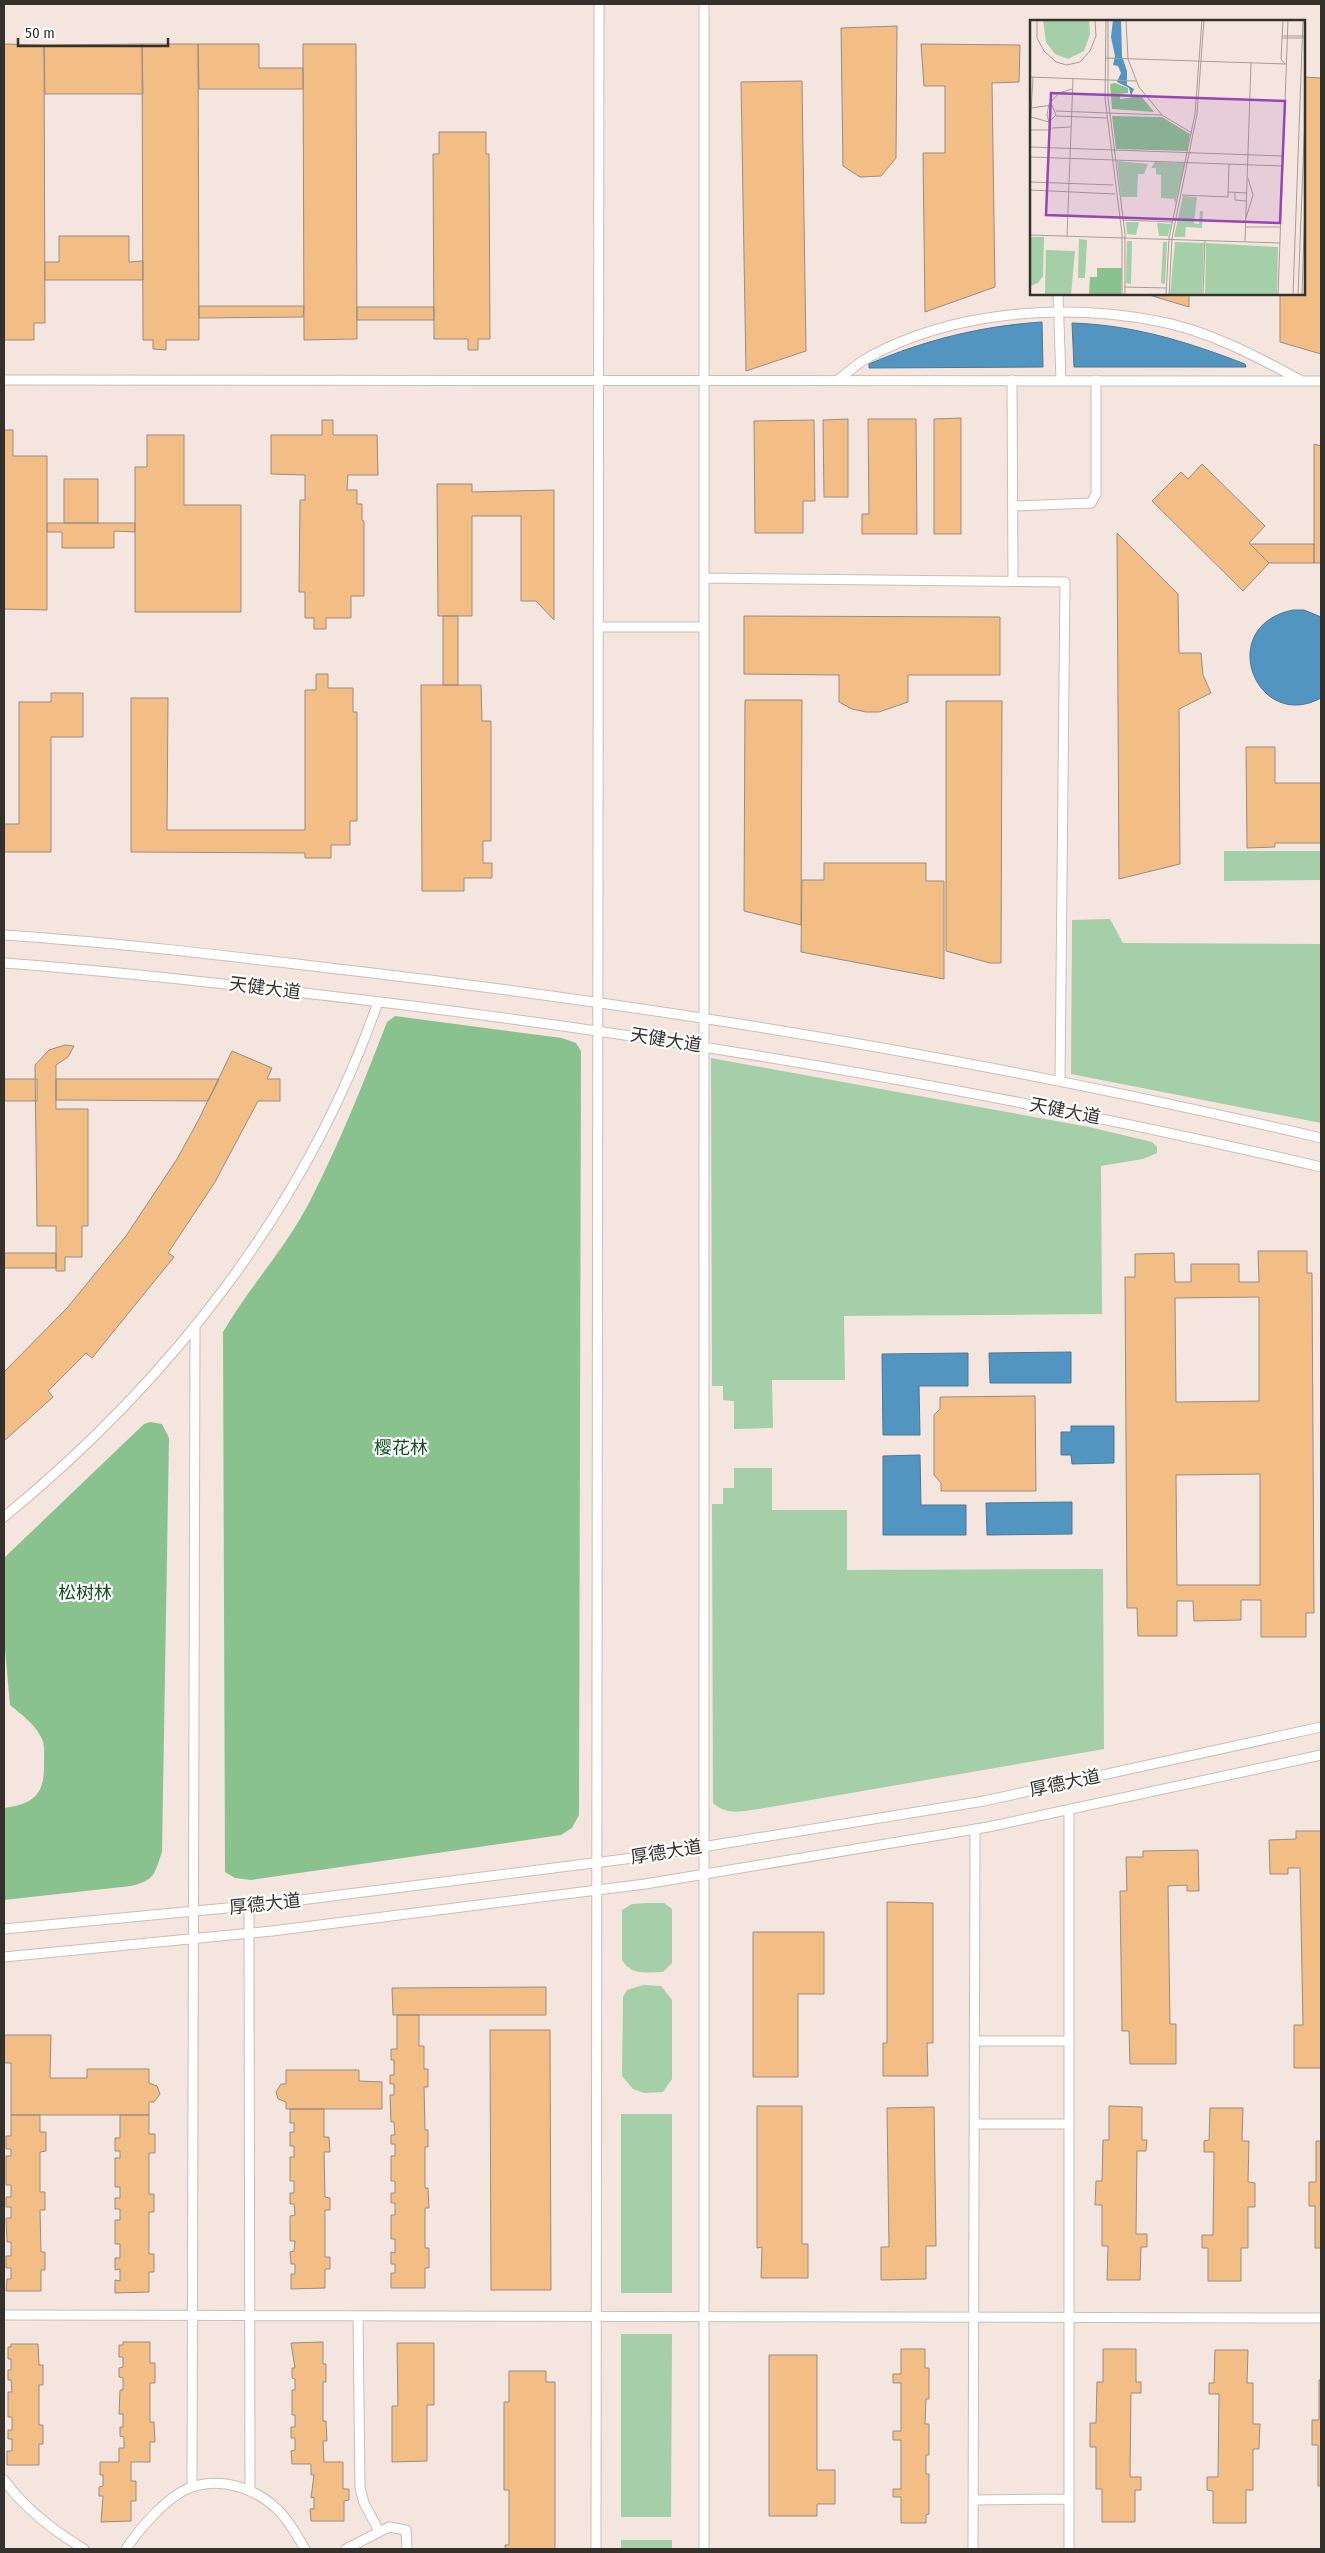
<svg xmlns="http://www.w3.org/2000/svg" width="1325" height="2553" font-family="'Fira Sans Condensed','Noto Sans SC',sans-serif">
<rect width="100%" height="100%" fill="#f4e6de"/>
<path fill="#a4cfa8" d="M1224 851H1321V880L1224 881Z
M1110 919 1123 943 1321 944V1123L1071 1074 1072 920Z
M711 1058 1089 1127 1152 1142 1157 1147V1153L1143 1159 1101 1166 1102 1314 844 1316 845 1380H772L773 1428 734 1429V1401L723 1400V1386H712Z
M734 1468H772V1510H847V1570L1103 1569 1104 1749 759 1809C742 1811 727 1816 713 1803L712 1504H723V1488H734Z
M646 1903H664L672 1909V1963L663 1972C647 1972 631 1976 622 1960V1910L632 1904Z
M643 1985 661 1986 672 2000V2079L663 2092 644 2093 633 2089 622 2076 623 1997 627 1990Z
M621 2114H672V2293H621Z
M621 2334H672L671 2517H621Z
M621 2540H672V2549H621Z"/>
<path fill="#89c28f" d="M395 1016 562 1038 576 1043 581 1051 579 1815 572 1828 561 1835 251 1880 235 1878 225 1872 223 1332C249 1287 286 1248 310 1201 339 1144 364 1082 387 1022Z
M150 1422 162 1424 169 1438 162 1852C154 1875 155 1880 131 1886L4 1900V1808C34 1804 45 1794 44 1763 44 1755 45 1746 42 1739 36 1725 21 1714 10 1705L4 1639V1558L144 1424Z"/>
<path fill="#5395c1" stroke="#4a7794" d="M1042 322 1043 367 869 368V364C925 340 981 326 1042 322Z
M1072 323C1134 325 1188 342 1245 364L1246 367H1074Z
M1293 610H1304L1321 617V698C1256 733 1214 626 1293 610Z
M1071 1352V1383H990L989 1353Z
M968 1353V1386H919L920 1435H883L882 1354Z
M1071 1426H1114V1463L1072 1464 1071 1455H1061V1432H1071Z
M920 1455 921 1505H966V1535H883V1456Z
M1072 1502V1534L987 1535 986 1503Z"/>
<path fill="#f3bd86" stroke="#978d84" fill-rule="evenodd" d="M897 26 896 158 881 176 860 177 843 166 841 28Z
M4 44 44 45 45 323H34V340H4Z
M142 44 143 94H45L44 45Z
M142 44H198L199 340H166V350L153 349V340H143Z
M198 44H259V68H303V89H199Z
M303 44H356L357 339 304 340Z
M921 44 1020 45 1019 82 992 83 995 287 925 312 923 153H945V86H924Z
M1304 77 1321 78V354L1280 342V294H1304Z
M802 81 806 351 746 371 741 82Z
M439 132H486V154H489L490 339H478V350H468V339H434L433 154H439Z
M59 236H129V262L143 261V280H45V262H59Z
M1146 294H1189V307Z
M199 306H304L303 317 199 318Z
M357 307H434V320H357Z
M961 418V534H934V419Z
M848 419V497H824L823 420Z
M868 419H916L917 534H862V514H869Z
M322 420H333V435H377L378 475H348L347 490H357V504H362V520L364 521V596H351V618H326V629H314V618H305V592H299L300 500H305V475L271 474V435H322Z
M814 420 815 501H803V533H755L754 421Z
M4 430H13V456H47V610L4 609Z
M147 435H184V505H241V612H135V467H147Z
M1314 444 1321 446V563H1314Z
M1202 464 1265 526 1249 543 1269 563 1243 591 1152 501 1181 472 1188 479Z
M64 479H98V523H64Z
M437 484H472V492L554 490V620L536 601H521V516H472V616H438Z
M47 523H135V532L114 531V548H62V532H47Z
M1117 533 1178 594 1179 653H1201L1203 675 1211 693 1179 709 1180 864 1119 879Z
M1250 544H1314V563H1269Z
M443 616H458V685H443Z
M744 616 1000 617V675H908V702L879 712H866L852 709 839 702V675L744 674Z
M316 674H328V688H353V712H357V821H350V845H331V858H305V853L131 852V698H168L167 830H305V690H316Z
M421 685H481L482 721H491V841H483V863H492V878H464V891H422Z
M51 693H83V737H51V852H4V824H19V702H51Z
M745 700H802L801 925 744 911Z
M946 701H1002L1001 963H990L946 951Z
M1246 747H1275V783H1321V843H1275V847L1247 848Z
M824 863H926V881H944V979L801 952 802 880H824Z
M65 1045 74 1046 68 1057 56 1065V1109H88V1226H82V1257H65V1271H56V1226H37L35 1065 49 1050Z
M232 1051 272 1068 267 1079H280V1101H258L215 1182 168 1253 174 1257 92 1358 86 1353 48 1391 53 1397 4 1441V1372L67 1308 126 1236 177 1159 199 1119Z
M4 1079H37V1101H4Z
M56 1079H219L208 1101 56 1100Z
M1258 1251H1307V1273H1312L1314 1613H1306V1637H1261V1600H1241V1620L1194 1621 1193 1601H1177V1636H1138L1137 1608H1127L1125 1277H1135V1254L1174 1253 1175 1282H1191V1264H1239V1282H1259ZM1259 1297V1401L1176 1402 1175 1298ZM1260 1474V1585H1177L1176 1475Z
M4 1253H56V1268H4Z
M1035 1396 1036 1491H941V1483L934 1475V1415L940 1409V1397Z
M1296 1831H1321V2068H1294V2025H1303L1300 1868H1288V1874H1270L1269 1840 1296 1839Z
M1198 1850 1199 1891H1187V1885L1168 1886 1170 2024H1176V2064H1130L1129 2031H1122L1120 1891H1127L1126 1857H1143V1851Z
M887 1902 933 1903V2043H927L928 2076H883V2043H887Z
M753 1932H824V1994H798V2077H753Z
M546 1987V2015H393L392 1988Z
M397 2015H419V2046H424V2069H428V2087H424L425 2130H428V2147H425V2188H428L429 2208H425V2248H429V2268H425V2288H391V2273H395V2264H391V2252L395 2253V2239H391V2215H395V2203H391V2193H395V2181H391V2156H395V2144H391V2135H395L394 2122H391L390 2095H394V2084H390V2075H394V2060H391V2049H397Z
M490 2030H550L551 2290H491Z
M4 2035H51L50 2078H87V2069H149V2083L157 2086 160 2094 154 2102H149V2115H11V2063H4Z
M286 2070H359V2081L382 2082V2109H286V2102L278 2099 276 2092 281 2084H286Z
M757 2106H802V2244H808V2278H761L762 2247 757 2248Z
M1109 2106 1142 2107V2140H1147L1146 2151H1137L1136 2234H1147V2247H1141L1140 2280H1107L1108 2246H1102V2205H1095L1096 2181H1102L1103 2140H1109Z
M934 2107 936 2246H926V2279L881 2280V2247H889L887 2108Z
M1210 2108H1243L1242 2141H1249L1248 2182 1255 2183V2207H1248V2248H1241V2281H1208V2248H1202V2235H1213L1214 2152H1204V2141L1209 2140Z
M290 2109H324V2137H329L330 2152H324L325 2197 330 2198V2210H325V2257H330V2269H325V2288L291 2289V2274H295V2264H291L290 2252 294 2251 295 2241H290V2216L295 2215 294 2204H290V2193H294V2181H290V2157H294V2146H290V2132H294V2123H290Z
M11 2115H40V2132H46V2151L40 2152V2192H45V2210H40L41 2252H45V2270H41V2291H6L7 2279H11V2268H6V2256H11V2242H7L6 2218H11V2207H6V2197H11V2185H6V2156H11V2149H6V2136H11Z
M120 2115H149V2134H155V2153H149V2194H154V2212H149V2254H154V2272H149V2292L115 2293V2280L120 2281V2269L115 2270V2258H120V2244H115V2220H120V2209H115V2198H120V2187H115V2158H120V2151H115V2138H120Z
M1316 2141H1321V2248H1315V2206H1309V2182H1316Z
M123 2342H150V2363H155V2383H150V2422H154L155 2442H150V2462H131V2481H136V2501H131V2521L101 2522 103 2496H99V2487L103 2486V2475H100V2462H119V2448H124V2437L120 2436V2427H123V2414H119L120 2390H123V2378L119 2377V2368L123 2367V2357H119V2345H123Z
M323 2342V2364H326V2382H323V2421H326L327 2441H323L324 2462H343V2489H349V2500L344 2501V2521H311L310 2509H314V2497L311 2498 314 2475H311V2464H292L291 2451 295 2450V2438H291V2427H295V2415H292V2390H295V2379L292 2378V2368H295L291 2343Z
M397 2343H434V2405H427V2461L392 2462V2406H398Z
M11 2344H38L39 2365H43V2385H39V2425H43V2444H39V2465H7V2451H12V2439H8V2430H12V2417H8V2392H12L11 2380H8V2370H11V2359H8V2347H11Z
M901 2349H925V2368H929V2399H926L925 2424H929V2455H926V2474H929V2514L926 2515V2523H901V2497H893V2489H901V2440H893V2431H901V2383H893V2374H901Z
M1103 2349H1136V2382H1141V2393H1131L1130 2477H1141V2490H1135V2522H1102V2489H1096V2447H1090V2423H1096L1097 2382H1103Z
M1215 2350H1248L1247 2383H1253V2424H1260L1259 2449H1253V2490H1246V2523H1213V2491L1207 2490V2477H1218L1219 2394H1209V2383H1214Z
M769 2355H817V2470H835V2504H817V2516H769Z
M509 2371H546V2382H555V2549H505V2545H509V2490H504V2402H509Z
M1319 2380H1321V2486H1318V2445H1312V2420H1319Z"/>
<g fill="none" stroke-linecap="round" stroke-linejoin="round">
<g stroke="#cbbeb6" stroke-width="11">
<path id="lane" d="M704 4V2549
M1058 294 1061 380
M4 380 1321 381
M838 380C848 372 858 363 869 357 953 311 1064 303 1157 321 1207 330 1256 356 1300 380
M1012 380 1013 581
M1013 506 1091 503 1096 494V380
M704 578 1065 582 1060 1081
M598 627H704
M4 935C124 943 244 958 364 972 686 1010 1006 1064 1321 1138
M4 963C124 972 244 986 364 1000 686 1039 1005 1093 1321 1167
M4 1517C170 1381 307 1207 378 1002
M249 1906 250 2490
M4 1929 269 1904 641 1857 984 1801 1321 1727
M4 1957 272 1931 645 1884 988 1827 1321 1755
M974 2041H1069
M974 2124H1069
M4 2315 1321 2318
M358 2316 360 2488 364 2503 379 2531
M4 2480C25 2509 54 2531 84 2549
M192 2487 195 1327
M973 2500 1069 2499
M126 2549C139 2529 168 2495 192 2487 222 2477 255 2488 277 2509 289 2520 297 2536 305 2549
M346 2549 389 2527 406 2530 407 2549
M596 2549 599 4
M973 2549 975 1829
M1069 2549V1810"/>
</g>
<use href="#lane" stroke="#fff" stroke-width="9"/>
</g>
<g text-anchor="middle" stroke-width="4.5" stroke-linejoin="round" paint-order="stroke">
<g font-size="18" fill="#34302c" stroke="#fff">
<text transform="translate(265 988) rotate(7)" y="6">天健大道</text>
<text transform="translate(666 1040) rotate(9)" y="6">天健大道</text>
<text transform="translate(1065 1111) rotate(11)" y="6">天健大道</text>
<text transform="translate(1065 1783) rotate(-12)" y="6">厚德大道</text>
<text transform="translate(666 1852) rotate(-9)" y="6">厚德大道</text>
<text transform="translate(265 1904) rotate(-6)" y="6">厚德大道</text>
</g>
<g font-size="18" fill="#104f1f" stroke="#fff">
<text x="401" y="1454">樱花林</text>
<text x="85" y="1599">松树林</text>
</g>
</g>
<g transform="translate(1030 20)">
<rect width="275" height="275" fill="#f4e6de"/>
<path d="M13 0H59L60 14 54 31 38 39 25 34 16 22ZM87 141 118 144 114 154H108L107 177H91ZM125 142 155 143 145 184 144 179 131 178V155L126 154V148H121ZM153 176 167 177 164 203 169 204 170 191H173L172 208 156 207 155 217H144ZM109 202 106 215 97 214 96 202ZM127 203 141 204 138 216H129ZM0 217H14L13 256 8 263 0 266ZM49 219 57 220 55 258H48ZM97 221H102L101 264 96 263ZM133 222H137L135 264 131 263ZM145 222 174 223 172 275H140ZM176 223 248 227 247 275H175ZM16 230 45 231 41 275 15 274Z" fill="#a4cfa8"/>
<path d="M85 63 98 68V73L90 74V79L111 76 124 92 82 89 80 64ZM82 96 132 97 160 114 157 131 86 129ZM67 248H92L91 275H59L60 257H67Z" fill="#89c28f"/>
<path d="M83 0H91L92 36 97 51V65L104 69 101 76 99 68 87 62 91 53 88 46 83 45 85 36 81 17Z" fill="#5395c1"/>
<path fill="none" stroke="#a79d97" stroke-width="1" d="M7 0V18L14 31 26 42 37 45 50 42 60 31 66 16 65 0M76 0 75 78 92 214V275M78 0V78L95 214V275M96 0 98 39 109 67 132 95 162 113M253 0 251 39 255 44M252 16H275M252 18H275M76 38 256 44M0 57 106 61M1 88 22 85 26 95 19 102M26 91 132 95M26 96 77 98M1 97 19 102M22 108 41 107M0 110H21L17 95 19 84 29 73 42 69M0 110 3 57M0 127 253 136M0 137 253 146M0 162 83 165M0 170 85 174M198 172 217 173M205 173V180L216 181M152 175 198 177 199 144M216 198 223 175 218 158M92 200 143 202M215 207H250M0 215 250 223M37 216 43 59M215 221 221 43M94 267 136 268M136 275 139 218 165 94 172 0M139 275 142 218 167 94 174 0M173 275 175 220M248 275 258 0M263 275 273 0M268 275 275 95M272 275 275 181"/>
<path fill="#9846b5" fill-opacity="0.15" stroke="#9846b5" stroke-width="2.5" d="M21 73 255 81 250 203 16 195Z"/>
<rect width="275" height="275" fill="none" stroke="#34302c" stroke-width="2.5"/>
</g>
<rect width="1325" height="2553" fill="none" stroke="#34302c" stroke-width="10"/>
<path d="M18 38v8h150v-8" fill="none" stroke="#34302c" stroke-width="2.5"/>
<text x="25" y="38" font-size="15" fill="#34302c" stroke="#ffffff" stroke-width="4" paint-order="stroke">50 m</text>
</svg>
